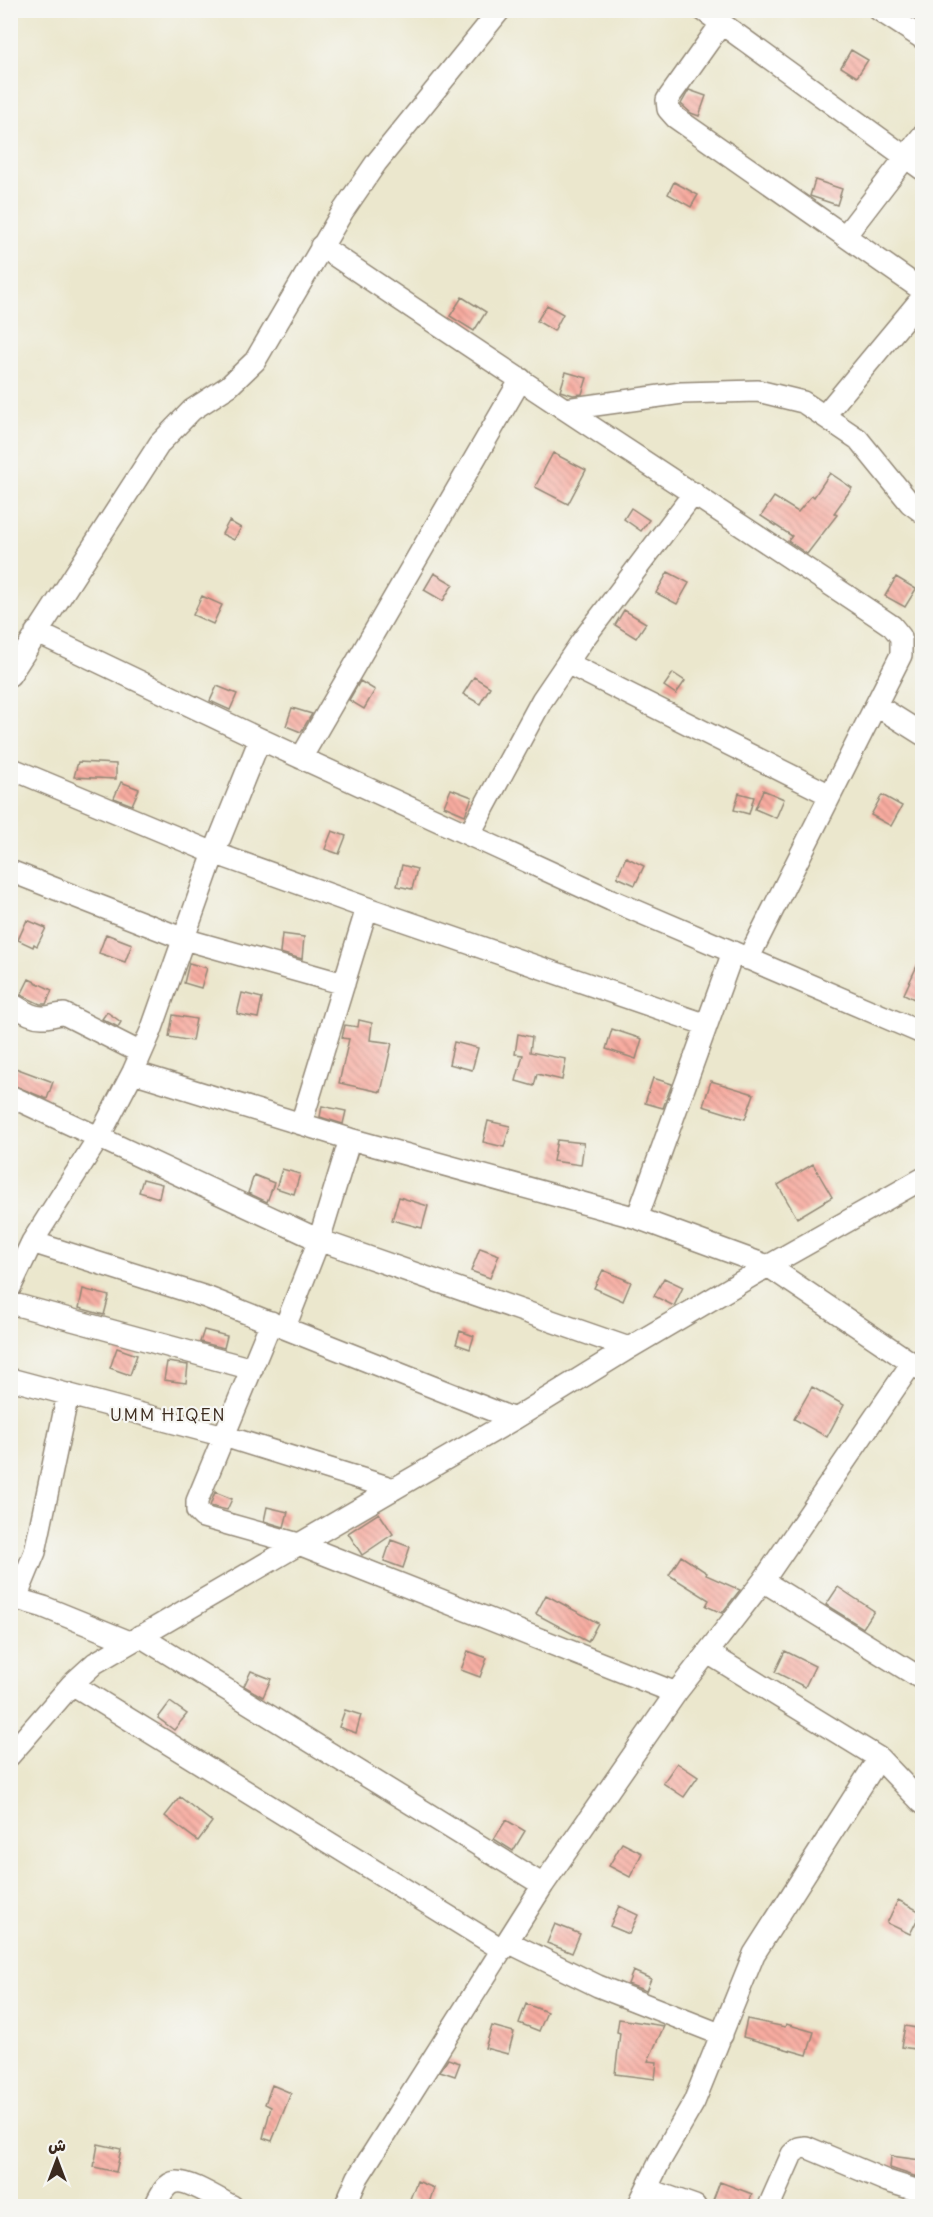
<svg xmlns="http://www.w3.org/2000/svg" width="933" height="2217" font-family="Delius,'Playpen Sans Arabic',sans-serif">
<defs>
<pattern id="building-back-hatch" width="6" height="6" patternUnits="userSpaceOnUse" patternTransform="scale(1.5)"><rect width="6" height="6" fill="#f8aca0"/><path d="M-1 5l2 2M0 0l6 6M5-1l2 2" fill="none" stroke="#ca8c82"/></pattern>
</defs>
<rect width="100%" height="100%" fill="#f6f6f2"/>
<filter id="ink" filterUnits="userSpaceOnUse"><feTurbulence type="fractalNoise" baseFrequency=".0167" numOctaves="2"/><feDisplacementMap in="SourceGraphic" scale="12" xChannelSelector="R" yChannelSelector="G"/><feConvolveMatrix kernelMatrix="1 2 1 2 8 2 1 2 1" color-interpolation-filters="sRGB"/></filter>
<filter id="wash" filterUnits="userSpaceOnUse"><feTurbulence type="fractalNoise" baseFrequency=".008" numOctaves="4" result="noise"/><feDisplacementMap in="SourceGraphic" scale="24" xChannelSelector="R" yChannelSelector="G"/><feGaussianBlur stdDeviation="1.35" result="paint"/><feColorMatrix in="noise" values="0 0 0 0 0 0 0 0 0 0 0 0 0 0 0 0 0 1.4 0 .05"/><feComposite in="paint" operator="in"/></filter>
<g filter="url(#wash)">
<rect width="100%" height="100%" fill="#ebe7cd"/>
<g id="blocks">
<path fill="url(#building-back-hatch)" d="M851 50 868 60 857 77 841 67Z
M689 90 706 96 699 116 691 113 681 104Z
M815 180 842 189 837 205 810 196Z
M674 182 698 195 691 207 668 194Z
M462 297 486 312 474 331 450 316Z
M547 305 563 314 554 331 537 321Z
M566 372 587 378 582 394 573 395 560 391Z
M553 453 586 470 568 504 535 487Z
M830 473 852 488 834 513 837 515 807 554 788 541 792 536 761 516 774 497 798 512 812 495 814 497Z
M631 508 649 520 641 531 624 519Z
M229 521 241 528 234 540 222 534Z
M668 572 689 583 677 604 656 593Z
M434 573 453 584 443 601 424 590Z
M896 577 916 589 905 607 885 596Z
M202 596 222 605 213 624 193 615Z
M624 610 646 623 636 638 615 625Z
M673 673 685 681 676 694 664 686Z
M474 677 490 687 480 704 463 694Z
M360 681 375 690 364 709 349 700Z
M217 686 237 694 230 710 210 701Z
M292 708 312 714 301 732 286 726Z
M78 762 116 764V779L74 777Z
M121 782 139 789 132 805 114 798Z
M451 789 472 797 465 815 444 806Z
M763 790 784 799 776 818 755 809Z
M739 793 754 797 749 814 734 810Z
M882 795 902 806 891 826 871 815Z
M332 831 346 836 339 854 325 849Z
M626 857 644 866 635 885 617 877Z
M402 865 417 869 412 889 397 886Z
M27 920 46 928 37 946 34 944 33 947 18 940Z
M106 934 132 944 125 962 99 953Z
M282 934 304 937 302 959 280 953Z
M922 955V1003L904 994Z
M189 963 207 968 201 988 184 983Z
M29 979 52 990 46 1004H40L21 995Z
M242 993 262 998 258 1018 237 1014Z
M107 1012 121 1022 118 1027 102 1019Z
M173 1015 196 1019 192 1041 169 1037Z
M359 1020 372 1023 370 1040 392 1043 381 1092 339 1083 349 1039 342 1038 345 1025 358 1027Z
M612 1029 642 1039 636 1059 606 1049Z
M518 1034 532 1037 530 1052 566 1059 562 1080 537 1074 534 1086 516 1081 523 1055 515 1054Z
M454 1042 478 1048 472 1070 449 1064Z
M10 1066 53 1082 47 1099 10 1084Z
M653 1078 672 1084 663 1108 645 1103Z
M711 1081 754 1094 745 1119 703 1106Z
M322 1106 346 1111 343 1124 320 1117Z
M488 1121 510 1126 504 1147 483 1142Z
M557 1140 584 1143 581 1165 553 1161Z
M813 1164 832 1197 797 1218 778 1185Z
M282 1169 300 1174 294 1194 276 1188Z
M254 1175 274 1183 267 1202 248 1193Z
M143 1179 162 1184 159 1198 139 1192Z
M399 1197 428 1206 422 1228 392 1220Z
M480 1248 499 1255 490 1278 471 1271Z
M603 1270 631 1282 623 1301 594 1288Z
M664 1278 683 1287 674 1306 654 1296Z
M83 1289 109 1296 104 1315 79 1308Z
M204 1330 227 1336 224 1348 200 1342Z
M460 1331 474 1336 470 1349 456 1344Z
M117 1348 137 1355 130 1375 110 1368Z
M167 1362 188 1365 186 1383 164 1380Z
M812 1387 844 1405 827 1437 794 1419Z
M215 1492 232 1499 227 1510 210 1506Z
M267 1507 288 1512 284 1527 264 1521Z
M379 1513 393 1534 362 1555 348 1533Z
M391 1540 410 1547 403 1568 384 1561Z
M681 1556 707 1573 706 1575 740 1590 722 1613 706 1606 709 1600 669 1575Z
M838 1587 874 1611 863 1628 826 1605Z
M546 1595 598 1623 588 1642 536 1614Z
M468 1651 487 1658 480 1677 461 1670Z
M785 1651 815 1666 805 1687 775 1672Z
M251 1671 271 1679 263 1697 244 1686Z
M170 1702 187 1714 174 1730 158 1718Z
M345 1710 361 1715 356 1733 339 1727Z
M677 1763 698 1777 684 1797 663 1783Z
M180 1797 212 1822 198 1841 165 1816Z
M506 1820 525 1831 513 1851 494 1839Z
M622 1843 642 1853 630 1877 609 1866Z
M898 1900 921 1912 910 1934 887 1923Z
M619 1906 638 1915 629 1934 610 1926Z
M555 1924 580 1934 572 1953 547 1943Z
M633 1971 651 1979 646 1991 628 1984Z
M526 2004 547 2012 539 2031 519 2023Z
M619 2019 664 2026 648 2061 657 2062 655 2079 615 2074 620 2033 617 2032Z
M747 2019 785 2027 786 2024 814 2032 807 2055 743 2037Z
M492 2026 514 2032 508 2054 485 2048Z
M905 2026 922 2029V2050L901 2047Z
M448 2059 460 2063 455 2076 440 2071Z
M272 2085 291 2093 272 2141 263 2138 271 2107 265 2104Z
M98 2144 121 2149 116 2172 94 2167Z
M891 2156 920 2160 917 2177 890 2168Z
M417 2181 434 2188 428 2206 410 2199Z
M720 2182 752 2194 748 2206H732L713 2200Z"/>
</g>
</g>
<g filter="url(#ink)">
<use href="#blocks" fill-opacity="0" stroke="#938876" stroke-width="1.5"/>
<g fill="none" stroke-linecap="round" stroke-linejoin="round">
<g stroke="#938876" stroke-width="24">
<path id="minor" d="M703 10 922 169
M879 10 922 38
M721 24 667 100 668 109 676 118 922 290
M845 236 922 136
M321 246C510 375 702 498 892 626L901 637V655L748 959
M566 409 682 393 758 391 803 402 858 439 910 503 922 512
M824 416 922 298
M36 632 260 739 611 900 922 1033
M567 663 830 795
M10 675 160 443 192 410 229 386 255 361 343 211 376 163 500 10
M876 705 922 734
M301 758 521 379
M10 768 214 853 367 908 707 1025
M469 835 542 700 582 641 694 493
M10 871 184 939 344 984
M10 1003C21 1009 31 1018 44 1017 51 1017 57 1014 64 1014L141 1053
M133 1072 350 1139 637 1218 768 1266 922 1370
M10 1096 319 1240 629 1348
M301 1124 367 908
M637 1218 733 952
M32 1242 206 1297 514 1419
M10 1288 32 1242 99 1137 133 1072 151 1031 214 853 260 739
M10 1303 252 1369
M271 1322 197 1501V1511L203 1517 299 1544 676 1693
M285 1327 319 1240 350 1139
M10 1379 224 1436 394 1489
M763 1581 922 1679
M10 1597 44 1607 130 1642
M16 1598 35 1552 68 1394
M140 1636 543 1885
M708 1653 879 1758 922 1803
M72 1684 503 1950
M10 1755 72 1684 95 1663 514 1419 629 1348 768 1266 922 1179
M508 1942 598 1986 722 2035
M647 2189 695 2206
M155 2206C159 2198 165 2183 176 2182 189 2180 220 2200 232 2206
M345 2206 358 2177 543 1885 676 1693 763 1581 912 1363
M638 2206 661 2159 694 2102 754 1954 879 1758
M769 2206 792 2154 799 2148 806 2147 887 2181 922 2192"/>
</g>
<use href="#minor" stroke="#fff" stroke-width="21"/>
</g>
</g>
<g text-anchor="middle" stroke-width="4.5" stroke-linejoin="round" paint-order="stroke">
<g font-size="18" letter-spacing="1.5" fill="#3b2a1e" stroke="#f6f6f2">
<text x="168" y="1421">UMM HIQEN</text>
</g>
</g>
<rect width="933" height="2217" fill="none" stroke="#f6f6f2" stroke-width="36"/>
<g transform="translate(57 2160)" stroke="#f6f6f2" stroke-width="4.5" paint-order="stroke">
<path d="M0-4.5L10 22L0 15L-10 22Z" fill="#3b2a1e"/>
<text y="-9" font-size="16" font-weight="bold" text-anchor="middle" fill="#3b2a1e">ش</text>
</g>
</svg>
